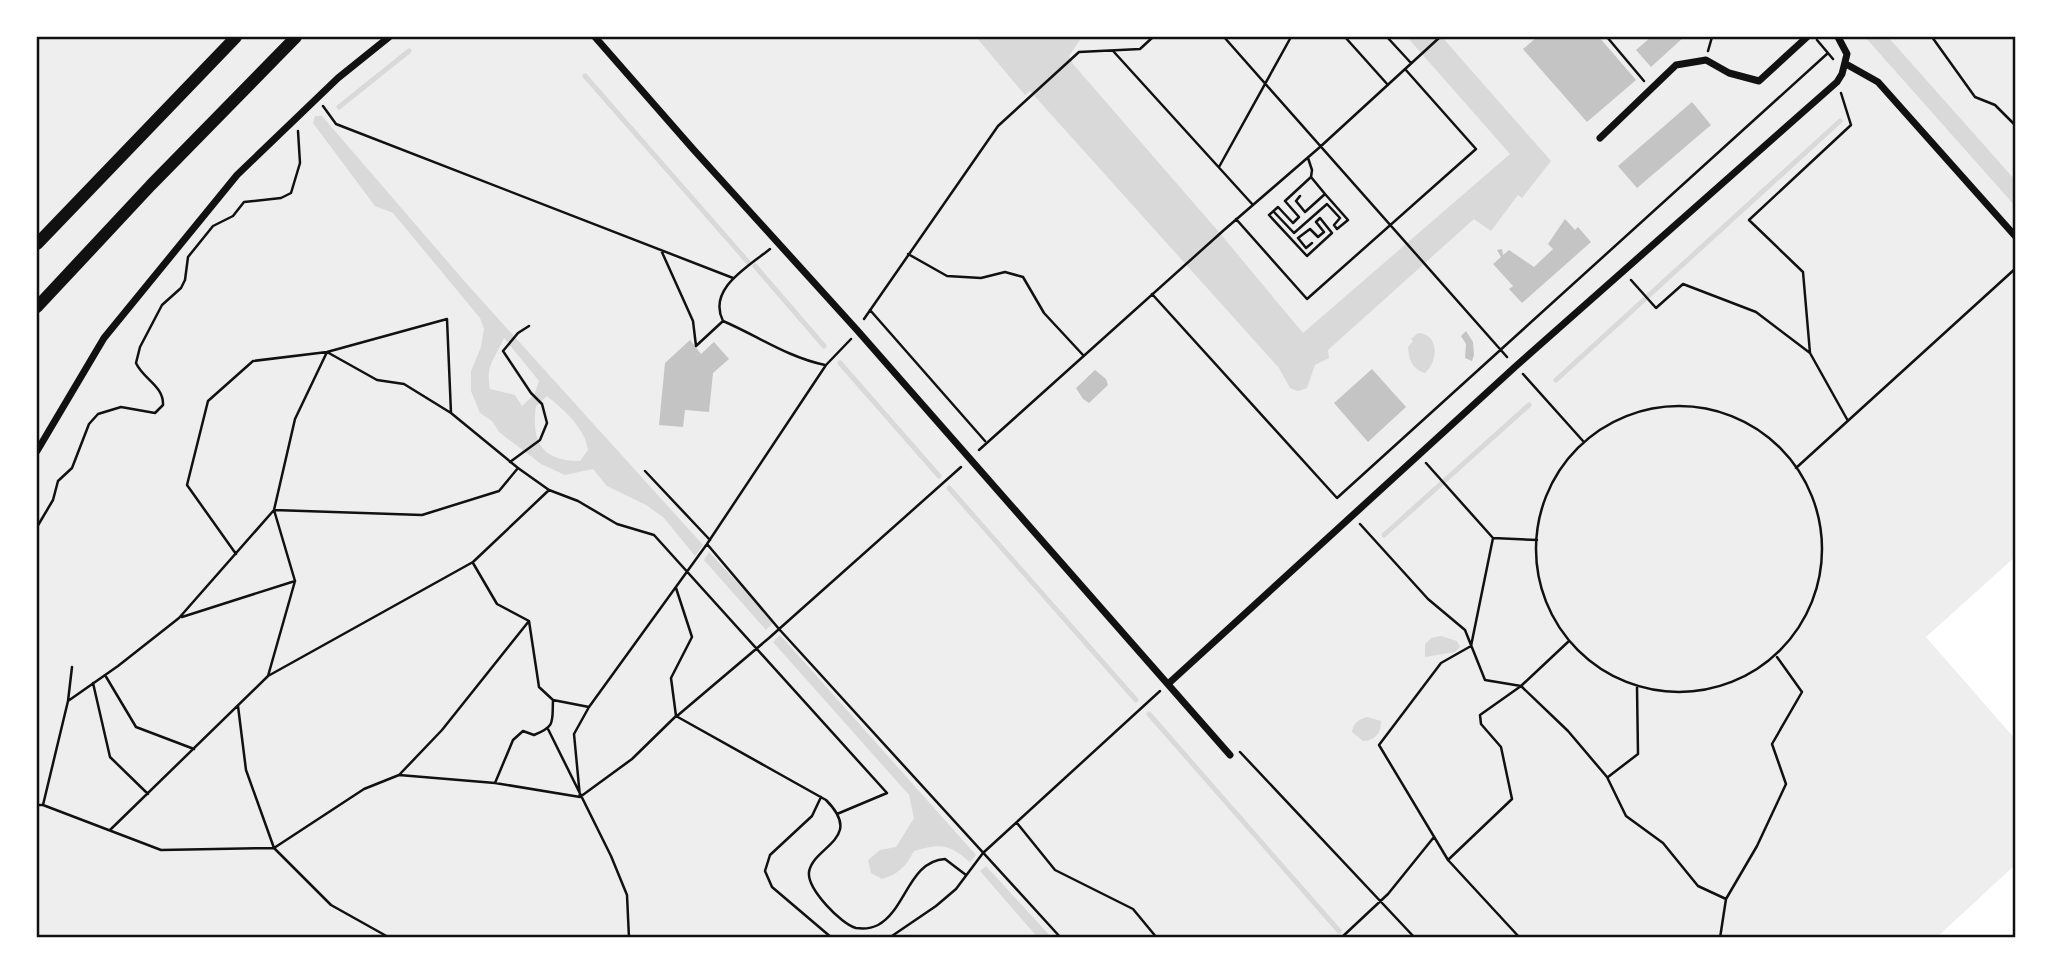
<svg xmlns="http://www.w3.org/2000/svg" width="2053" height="975" font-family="Arial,sans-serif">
<rect width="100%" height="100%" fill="#fff"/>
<path fill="#eee" d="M37 37H2016V556L1926 637 2016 740V864L1936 938H37Z"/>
<path fill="#d9d9d9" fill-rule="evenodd" d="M976 37H1082L1069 56 1073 64 1218 231 1303 333 1510 154 1407 37H1442L1551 161 1522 198 1518 195 1491 231 1474 219 1328 350 1329 358 1315 365 1307 388 1298 391 1290 388 1279 368 1030 91 1025 95Z
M1865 37H1888L2016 181V207Z
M315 116H322L466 283 703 545 695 556 664 518 646 505 607 486 593 469 565 475 541 464 499 432 492 421 480 413 471 391V371L481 347 484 329 480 318 393 213 375 206 313 123ZM504 338 539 381 534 395 522 406 515 395 490 389C485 365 495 359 504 338ZM547 396C564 410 585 428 588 450L580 461C542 461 531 442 536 406Z
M1418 333C1440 334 1438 362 1425 373 1412 369 1409 360 1408 347L1413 341 1411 339Z
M709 552 774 622 766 630 704 560Z
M780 635 976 855 970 862C949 844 941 843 914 851 906 866 899 874 882 879L871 873 868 860 880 850 896 847 914 818 909 795 773 642Z
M1441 636 1457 641 1460 647 1455 652 1425 657V644L1431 638Z
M1367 717 1381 721C1381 734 1375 740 1363 741L1352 732C1354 722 1358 720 1367 717Z
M986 866 1052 938H1038L980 871Z"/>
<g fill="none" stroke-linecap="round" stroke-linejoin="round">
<path stroke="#d9d9d9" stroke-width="5" d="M585 76 748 262
M339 107 409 51
M755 266 824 346
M840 363 939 476
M1556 380 1840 121
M949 488 1136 700
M1384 535 1529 405
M1149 714 1339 931"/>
</g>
<path fill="#c4c4c4" d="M1537 37H1599L1636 80 1587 122 1523 49Z
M1651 37H1684L1651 67 1636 50Z
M1692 102 1711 125 1637 188 1618 166Z
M1565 219 1575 230 1578 227 1591 242 1522 303 1509 289 1513 286 1493 264 1501 257 1497 250 1502 249 1503 255 1509 250 1534 267 1553 249 1548 244Z
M1466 331 1473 342 1474 355 1472 361 1465 358 1466 344 1461 336Z
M690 340 701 354 714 342 729 359 713 373 709 412 685 410 683 427 659 425 665 363Z
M1372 369 1406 407 1368 442 1334 403Z
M1095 370 1106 379 1108 385 1089 403 1083 399 1076 388Z"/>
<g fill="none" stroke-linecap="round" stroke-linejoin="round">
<path stroke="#111" stroke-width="2.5" d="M1224 37 1507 357
M1345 37 1388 85
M1387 37 1411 63
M1607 37 1644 81
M1932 37 1975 97 1995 105 2016 126
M1817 40 1833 59
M1708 51 1712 37
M1114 52 1253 205
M323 106 336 124 733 278
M1308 158 1312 170 1311 177
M1219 167 1291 37
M1300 196 1296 201 1305 212 1325 194 1311 177 1285 201 1299 217 1293 223 1278 207 1269 215 1307 256 1332 233 1320 218 1316 222 1324 232 1318 237 1310 229 1298 238 1306 248 1312 243
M1274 212 1294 233 1327 204 1340 218 1334 225 1337 229 1348 220 1325 194
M1236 219 1307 299 1476 149 1405 69
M770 249C748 267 707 289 723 321 758 336 787 357 825 365
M661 250 693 321 696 346 723 321
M908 254 947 276 981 278 1005 272 1023 277 1044 313 1083 355
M1631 280 1656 308 1683 284 1756 312 1810 353 1848 421
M1152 294 1337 498 1828 53
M870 310 985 441
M864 319 998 126 1079 52 1140 49 1153 37
M1810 353 1803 272 1749 220 1851 125 1841 93
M1523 374 1583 441
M1536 549a143 143 0 1 1 286 0a143 143 0 1 1-286 0Z
M979 450 1224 230 1320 147 1440 37
M510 462 540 440 547 423 542 404 531 393 503 351 518 333 529 326
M1426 463 1493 538 1471 646 1441 663 1379 745 1448 860
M1796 468 2016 268
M645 471 710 540
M1360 524 1428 599 1465 630 1485 680 1521 686 1480 715 1481 724 1501 747 1512 799 1448 860 1520 938
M37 527 53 500 58 481 72 468 89 424 98 414 121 407 155 413 163 405C164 386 143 379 136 363L140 347 162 305 181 288 185 280 188 257 213 226 233 216 244 202 281 198 291 193 300 163 298 131
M1493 538 1537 540
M707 544 779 629 1061 938
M236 554 187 485 208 401 253 361 327 352 447 319 451 413
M473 563 497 604 529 621 539 687 553 700 589 707
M295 581 274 510 422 515 499 491 518 468
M676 588 692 637 671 678 676 716
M182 617 295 581 268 676
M1569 641 1521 686 1568 731 1607 777 1626 816 1663 843 1698 886 1726 899
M105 675 136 727 194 749
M93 683 110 757 148 794
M68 701 72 667
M677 716 769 638 961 467
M548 729 611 856 627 895 629 938
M1240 752 1415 938
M400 774 442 730 529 621
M1608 777 1638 754 1637 687
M495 783 513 740 523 731 534 735C556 726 552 722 553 700
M580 797 574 734 589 707 707 544 826 365 851 339
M821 797 812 816 770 855 765 871 772 887 832 938
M37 805H43L161 850 274 848 246 770 238 706
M43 805 68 701 118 666 179 618 274 510 295 419 327 352 377 380 404 384 451 413 518 468 549 490 578 501 617 524 654 535 887 793 837 814
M1017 823 1055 870 1133 909 1157 938
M110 830 268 676 473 562 549 490
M390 938 331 905 274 848 364 789 399 775 495 783 580 797 632 759 676 716 826 800C865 839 813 846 809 872 807 889 841 924 856 928 863 929 872 928 878 925 906 910 909 861 945 859L966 875
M889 938 936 906 956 889 983 853 1160 691
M1341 938 1388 894 1434 837
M1720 938 1726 899 1757 846 1786 784 1772 744 1802 692 1777 657"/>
<path stroke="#111" stroke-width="7" d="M595 37 693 149 857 330 1230 755
M1846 64 1878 82 2016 237
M1600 138 1676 65 1706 60 1729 73 1759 81 1807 37
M37 451 104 338 237 175 338 78 389 37
M1168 684 1516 366 1837 82 1842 74 1847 54 1838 37"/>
<path stroke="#111" stroke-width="12" d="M37 244 236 37
M37 307 151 185 296 37"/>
</g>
<rect width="2053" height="975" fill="none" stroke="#ffffff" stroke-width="77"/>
<rect x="38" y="38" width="1976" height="898" fill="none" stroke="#111" stroke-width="2.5"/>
</svg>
